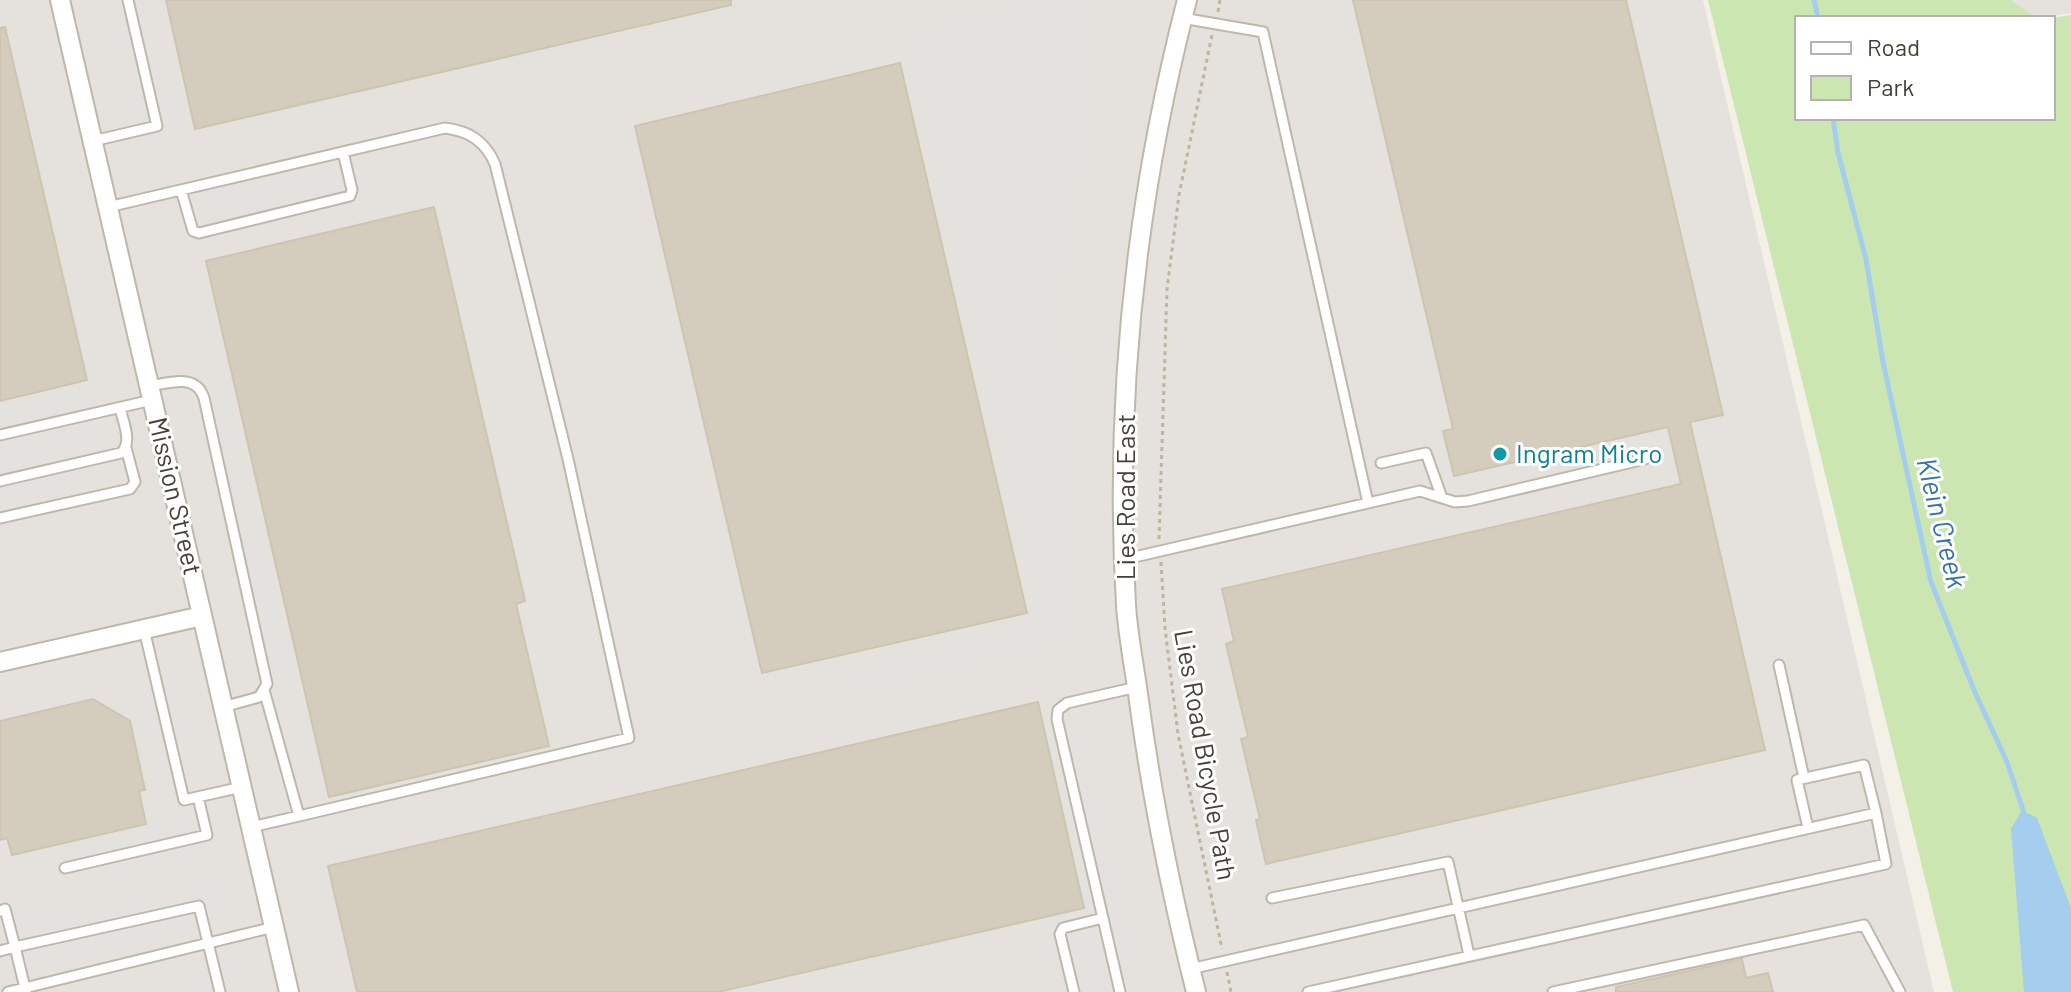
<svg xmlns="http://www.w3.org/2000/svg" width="2071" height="992" font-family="Barlow,sans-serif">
<rect width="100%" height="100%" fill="#f3f0e7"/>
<path fill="#e5e1dc" d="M0 0H1703L1934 992H0Z
M2011 0H2071V13L2036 18Z"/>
<path fill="#cce6b1" d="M1708 0H2011L2036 18H1797V118H2053V18L2071 15V992H1953Z"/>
<path fill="#e4e2df" d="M104 0H150L180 130 135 140Z
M1025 0H1083L1099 70 1067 276 1052 281 1075 372 1080 635 1043 643 1045 652 841 699 833 669 1038 621 901 27Z
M356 157 364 194 359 204 194 244 184 240 173 201Z
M226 389 241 445 224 449 242 523 258 520 291 668 259 676 195 397Z
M90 390 111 479 0 505V411Z
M175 663 201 777 157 787 132 673Z
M1081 716 1146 992H1051L1035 920 1084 908 1043 724Z
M208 811 219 854 102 882 99 868 60 878 57 861 62 859 59 848Z
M223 876 234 920 4 977 0 955V898L45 906 81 907 106 904Z
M234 949 244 992H197L190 960Z"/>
<path fill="#a5cdee" d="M2022 810 2037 818 2071 908V992H2024L2011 829Z"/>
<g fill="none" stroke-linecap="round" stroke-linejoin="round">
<path stroke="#a5cdee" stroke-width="5" d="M1814 0 1818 18
M1833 118 1838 153 1866 259 1883 362 1931 582 1974 690 2007 762 2024 813"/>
</g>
<path fill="#d4ccbd" stroke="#cfc4b0" stroke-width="2" d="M166 0H731V5L195 129Z
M1353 0H1626L1723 415 1690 422 1765 750 1266 864 1256 820 1260 819 1241 739 1248 737 1226 644 1234 641 1222 589 1681 484 1668 427 1454 476 1443 431 1453 429Z
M5 27 87 380 0 401V28Z
M900 63 1027 613 762 673 635 126Z
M434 207 525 601 516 604 549 746 329 797 206 261Z
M93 699 130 721 145 790 139 791 146 824 12 855 7 838 0 840V721Z
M1038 702 1084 908 718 992H357L328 866Z
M1742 959 1746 978 1768 973 1773 992H1616V987Z"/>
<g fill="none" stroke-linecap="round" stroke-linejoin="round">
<g stroke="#beb8aa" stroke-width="13">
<path id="service" d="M1182 18 1263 32 1368 503
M93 141 157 126 128 0
M181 190 193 231 199 233 350 196 352 190 343 152
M108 207 445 128C469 131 485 141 495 164L568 459 629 738 299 816
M149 386C170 383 196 373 204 398L267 684 259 697 223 707
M0 435 152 400
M1381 463 1426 453 1442 498
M0 481 121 453C133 442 123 422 120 408
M0 518 130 489 135 482 126 448
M1126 559 1420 491 1455 502 1468 501 1645 459
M144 629 184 800 242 787
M1779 665 1804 778
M251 827 299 816 264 690
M1808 828 1797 780 1864 765 1876 813
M65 868 207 835 198 797
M1272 898 1448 862 1469 955
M0 911 5 909 15 947 0 951
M1190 969 1876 813 1886 864 1308 992
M8 992 274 927
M26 992 15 947 199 906 220 992
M1074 992 1060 934 1063 928 1103 918
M1120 992 1057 719 1058 710 1067 703 1137 687
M1553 992 1864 925 1900 992"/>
</g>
<g stroke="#beb8aa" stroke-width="22">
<path id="minor" d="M60 0 289 992
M1187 0C1136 197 1114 402 1126 605 1128 637 1135 670 1139 701 1152 799 1172 896 1196 992
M0 662 202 616"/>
</g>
<path stroke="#bfb49c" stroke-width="3" stroke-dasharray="4 4" stroke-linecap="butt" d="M1218 12 1220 0
M1159 539 1167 289 1179 195 1212 35
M1161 562 1165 628 1178 734 1222 949
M1227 972 1231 992"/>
<use href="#service" stroke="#fff" stroke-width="9"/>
<use href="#minor" stroke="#fff" stroke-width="18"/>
</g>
<circle fill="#0f9aa8" stroke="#fff" stroke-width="3" cx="1500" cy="454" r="8"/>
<g text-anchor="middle" stroke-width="6" stroke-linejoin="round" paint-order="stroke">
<g font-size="26" fill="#0d838f" stroke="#fff" text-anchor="start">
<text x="1516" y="463">Ingram Micro</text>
</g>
<g font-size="26" fill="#464036" stroke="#fff">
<text transform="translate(175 496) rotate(77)" y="9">Mission Street</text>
<text transform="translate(1126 497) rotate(-90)" y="9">Lies Road East</text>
<text transform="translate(1205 755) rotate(80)" y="9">Lies Road Bicycle Path</text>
</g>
<g font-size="28" font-style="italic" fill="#3374ae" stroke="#fff">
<text transform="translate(1942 523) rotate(76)" y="10">Klein Creek</text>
</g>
</g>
<rect x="1795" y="16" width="260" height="104" fill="#ffffff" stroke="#b5b3af" stroke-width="2"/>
<rect x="1811" y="42" width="40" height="12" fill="#ffffff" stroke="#b5b3af" stroke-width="2"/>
<text x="1867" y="56" font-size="24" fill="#464036">Road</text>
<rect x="1811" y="76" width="40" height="24" fill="#cce6b1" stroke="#b5b3af" stroke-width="2"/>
<text x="1867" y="96" font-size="24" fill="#464036">Park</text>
</svg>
